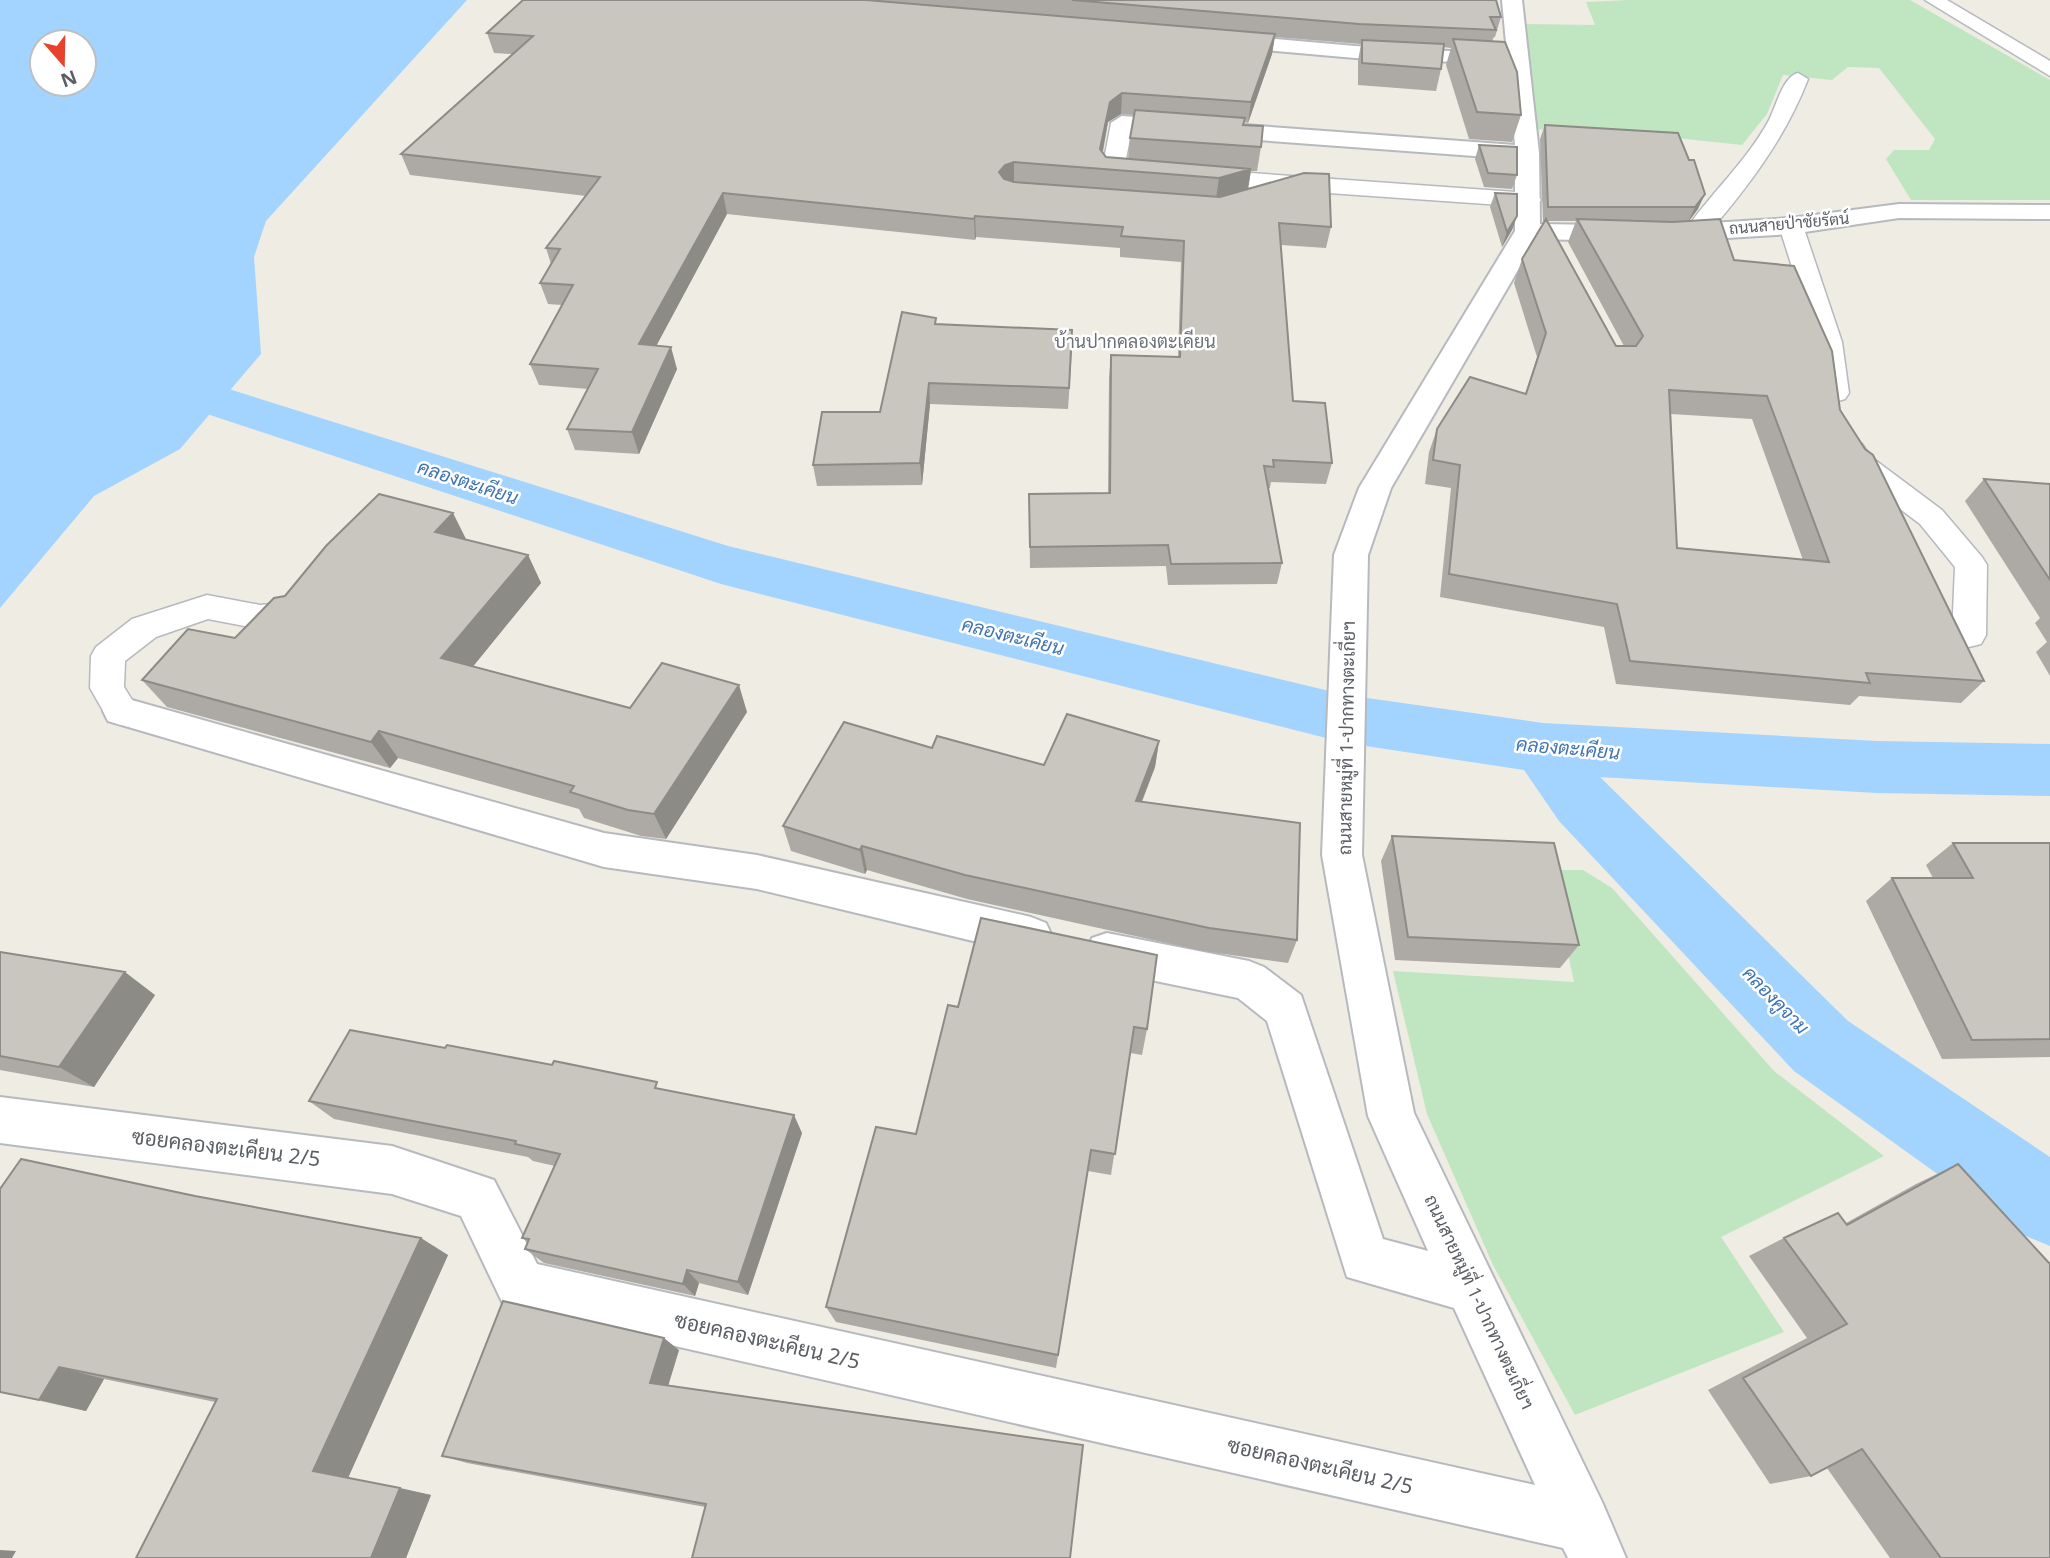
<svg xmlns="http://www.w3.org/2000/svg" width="2050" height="1558" font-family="'Noto Sans',Sarabun,sans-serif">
<rect width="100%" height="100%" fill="#eeece3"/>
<path fill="#bfe6c0" d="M1629 0H1910L2050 80V200H1911L1886 159 1894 150H1929L1935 139 1879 68 1848 67 1832 80 1783 75 1767 114 1742 145 1639 134 1532 129 1524 24 1595 25 1586 2Z
M1550 870H1583L1612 888 1774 1071 1884 1156 1721 1237 1784 1332 1575 1415 1493 1265 1427 1114 1393 971 1574 982Z"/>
<path fill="#a2d4ff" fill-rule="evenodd" d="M0 0H467L266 221 254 257 261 354 180 449 94 496 0 608ZM42 42H84V84H42Z"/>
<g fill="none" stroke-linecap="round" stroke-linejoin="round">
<path fill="#a2d4ff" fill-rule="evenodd" d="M0 363 200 380 728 546 1346 695 1543 723 1877 741 2050 744V796L1877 793 1600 777 1848 1021 2050 1157V1246L2021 1234 1794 1071 1559 821 1524 770 1346 743 721 584 195 410 0 393Z"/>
<g stroke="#b6b9be" stroke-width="3">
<path id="service" d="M1925 0H1947L2050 61V76Z
M1798 73 1808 79C1785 139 1747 188 1706 236H1688L1685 231C1711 193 1745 163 1768 122 1776 108 1782 77 1798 73Z
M1122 116 1133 123 1125 164 1529 193 1537 195 1541 200 1537 205 1529 207 1300 191 1279 197 1271 195 1268 189 1113 177 1102 170 1111 123Z
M1791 219 1800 221 1803 226 1842 342 1849 393 1845 399 1835 402 1825 399 1821 393 1816 342 1779 226 1782 221Z
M1852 442 1862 444 1871 457 1942 510 1982 557 1987 565 1986 635 1981 644 1969 647 1957 644 1952 635 1955 567 1920 524 1850 471 1837 451 1842 444Z
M302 591 314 595 318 603 303 622 260 629 208 619 156 637 125 661 124 687 139 711 133 721 121 725 109 721 90 688 91 656 96 647 132 619 207 595 260 605 282 603 290 595Z"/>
</g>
<g stroke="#b6b9be" stroke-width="4">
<path id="minor" d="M1502 0H1522L1539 153 1540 224 1662 226 1791 218 1899 204 2050 205V219L1899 218 1791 234 1662 242 1536 239 1391 488 1368 555 1362 855 1414 1113 1603 1504 1626 1558H1568L1563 1548 521 1311 503 1304 461 1216 392 1194 0 1143V1097L392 1146 494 1180 537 1264 1535 1485 1454 1308 1347 1277 1267 1021 1238 998 1107 971 1092 966 1086 952 1092 938 1107 933 1249 961 1264 967 1301 995 1383 1239 1428 1251 1368 1116 1322 855 1334 555 1359 488 1515 231V159L1122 130 1111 123 1122 116 1515 145 1508 64 1355 58 1220 46 1210 40 1220 34 1355 46 1507 54Z
M121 697 604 833 757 855 1031 917 1046 923 1052 936 1046 949 1031 955 757 889 604 867 108 721 103 711 108 701Z"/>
</g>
<use href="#service" fill="#fff" fill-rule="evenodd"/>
<use href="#minor" fill="#fff" fill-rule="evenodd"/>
</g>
<path fill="#adaaa5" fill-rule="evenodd" d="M523 0H1496L1501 17 1495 37H1494L1492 41 1521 115 1512 142 1469 139 1446 65 1451 48 1443 47 1441 69 1436 91 1358 85V61L1361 44 1275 37 1272 54 1248 123 1244 122V125L1261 147 1257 171H1251L1248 189 1331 227 1326 248 1281 245 1293 401 1332 463 1326 484 1271 482 1270 488H1268L1282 563 1277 584 1168 585 1166 566 1030 568 1029 494 1108 493 1109 377 1111 355 1178 357 1181 262 1120 257V248L976 237 975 240 727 214 656 346 677 369 639 454 575 450 567 429 588 389 539 385 530 364 562 305 548 304 540 283 551 264 546 248 586 196 410 175 401 154 512 54 494 53 487 33ZM1121 114 1134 115 1130 138 1128 159 1106 157 1103 152 1108 122Z
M1545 125 1698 209 1689 221 1734 260 1840 410 1984 681 1961 703 1859 696 1850 705 1616 684 1604 627 1440 597 1451 488 1425 484 1429 452 1437 429 1525 394 1537 357 1514 283 1522 259 1544 221H1543L1540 139ZM1547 221H1576L1568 242 1624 346H1616ZM1671 414 1752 419 1803 560 1677 548Z
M1479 145 1517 175 1512 189 1484 187 1475 159Z
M1495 193 1517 216 1512 230 1502 247 1490 207Z
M936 324 1072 351 1068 409 930 404 922 485 817 486 813 465 880 412Z
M1984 479 2050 484V676L2036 652 2047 642 2035 623 2040 618 1965 501Z
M467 540 528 555 541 583 473 666 630 708 747 712 666 839 641 836 584 818 579 809 398 758 390 768 167 707 142 680 235 638 285 596Z
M1159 741 1155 767 1142 802 1297 940 1288 963 1203 951 967 899 867 870 865 874 791 851 783 826 932 748 1044 765Z
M1392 836 1579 945 1560 968 1395 960 1381 861Z
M1953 843H2050V1057L1942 1059 1866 901 1892 878H1933L1926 865Z
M981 918 1147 1029 1142 1055 1130 1053 1111 1175 1088 1171 1056 1368 836 1322 826 1307 916 1134 958 1007Z
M0 952 155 995 94 1087 0 1070Z
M662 1089 802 1133 748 1295 699 1283 695 1296 544 1263 525 1249 528 1242 522 1238 555 1166 533 1161 528 1157 334 1119 309 1101Z
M1958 1164 2050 1558H1890L1827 1468 1811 1476 1770 1484 1708 1390 1807 1338 1749 1256 1784 1238 1846 1223 1916 1184Z
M0 1189 448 1255 348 1478 431 1495 406 1558H136L215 1402 104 1379 86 1411 0 1392Z
M679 1350 668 1385 1083 1445 705 1507 467 1463 442 1456Z"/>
<path fill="#8d8b86" d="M1275 34 1272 54 1248 123 1251 102Z
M1122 93 1121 114 1108 122 1099 170 1100 149 1110 102Z
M1014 162V183L1005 185 999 172 1005 165Z
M1251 169 1248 189 1216 199 1219 178Z
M723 193 727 214 646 365 639 344Z
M1705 194 1698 209 1688 222 1695 207Z
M975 216 976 237 975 240 974 219Z
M1517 216 1512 230 1502 247 1507 232Z
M671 347 677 369 639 454 632 432Z
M929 383 930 404 922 485 920 463Z
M453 513 467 541 435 532Z
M528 555 541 583 458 685 441 658Z
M739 685 747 712 666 839 654 814Z
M379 731 398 758 390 768 371 742Z
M1159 741 1155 767 1132 826 1136 801Z
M862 846 867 870 865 874 860 850Z
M125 972 155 995 94 1087 59 1067Z
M794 1115 802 1133 748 1295 738 1282Z
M421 1238 448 1255 348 1478 313 1471Z
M687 1270 699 1283 695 1296 683 1284Z
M664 1338 679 1350 666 1393 650 1383Z
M59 1367 104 1379 86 1411 39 1400Z
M400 1488 431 1495 406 1558H371Z
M0 1550 16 1551 12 1558H0Z"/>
<path fill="#c9c6c0" stroke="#8d8b86" stroke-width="2" fill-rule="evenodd" d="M523 0H866L1275 34 1251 102 1122 93 1110 102 1100 149 1106 157 1251 169 1219 178 1014 162 1005 165 999 172 1004 179 1014 182 1220 197 1304 173 1329 174 1331 227 1279 223 1293 401 1325 403 1332 463 1273 460 1274 467 1264 466 1282 563 1171 564 1168 545 1030 547 1029 494 1110 493 1111 355 1180 357 1184 241 1121 236 1123 227 975 216 974 219 723 193 639 344 671 347 632 432 567 429 598 369 530 364 573 285 540 283 560 249 546 248 600 177 401 154 533 36 487 33Z
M1072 0H1496L1501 17H1490L1496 30 1359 24Z
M1453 39 1505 42 1517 72 1521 115 1477 112Z
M1362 40 1444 44 1441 69 1362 63Z
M1135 110 1245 118 1243 125 1263 126 1261 147 1130 138Z
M1545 125 1678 133 1689 160H1694L1705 194 1695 207H1548Z
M1479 145 1517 147V175L1488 173Z
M1495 193 1517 194V216L1507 232Z
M1546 219 1616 346H1636L1643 336 1577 219 1673 222 1720 219 1734 260 1794 266 1832 351 1840 410 1865 449 1873 455 1984 681 1866 673 1870 683 1630 661 1617 604 1449 574 1460 465 1433 460 1437 429 1470 377 1526 394 1546 333 1522 259ZM1669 390 1767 396 1829 562 1677 548Z
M902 312 936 318 935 324 1072 330 1069 388 929 383 920 463 813 465 822 412H880Z
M1984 479 2050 484V580Z
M379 494 453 513 435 532 528 555 441 658 630 708 662 663 739 685 654 814 628 810 570 792 574 786 379 731 371 742 142 680 188 629 235 638 274 598 285 596 326 546Z
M1067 714 1159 741 1136 801 1300 823 1297 940 1209 928 965 875 862 846 860 850 783 826 844 722 932 748 937 736 1044 765Z
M1392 836 1554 843 1579 945 1408 937Z
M1953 843H2050V1039L1972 1040 1892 878H1973Z
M981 918 1157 955 1147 1029 1134 1027 1115 1154 1091 1150 1058 1355 826 1307 876 1127 916 1134 948 1005 958 1007Z
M0 952 125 972 59 1067 0 1056Z
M350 1030 445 1048 447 1045 552 1065 554 1061 657 1082 655 1088 794 1115 738 1282 687 1270 683 1284 525 1249 529 1239 522 1238 560 1154 515 1144 516 1141 309 1101Z
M21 1159 195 1196 421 1238 313 1471 400 1488 371 1558H136L217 1399 59 1367 39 1400 0 1392V1189Z
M1958 1164 2050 1264V1558H1941L1862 1449 1811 1476 1743 1378 1847 1324 1784 1238 1838 1213 1847 1225Z
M503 1301 664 1338 650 1383 1083 1445 1070 1558H692L706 1504 442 1456Z"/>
<g text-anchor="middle" stroke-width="5" stroke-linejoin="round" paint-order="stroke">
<g font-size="16" fill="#5b5f64" stroke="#fff">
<text transform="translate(1789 223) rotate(-5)" y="6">ถนนสายป่าชัยรัตน์</text>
</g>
<g font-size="18" fill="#6c7176" stroke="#fff">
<text x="1135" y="348">บ้านปากคลองตะเคียน</text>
</g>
<g font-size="18" fill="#5b5f64" stroke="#fff">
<text transform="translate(1347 738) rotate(-89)" y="6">ถนนสายหมู่ที่ 1-ปากทางตะเกี่ยฯ</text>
<text transform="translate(1479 1302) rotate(65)" y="6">ถนนสายหมู่ที่ 1-ปากทางตะเกี่ยฯ</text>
</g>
<g font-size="19" font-style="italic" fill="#3f74b2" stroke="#fff">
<text transform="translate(468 482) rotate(18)" y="7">คลองตะเคียน</text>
<text transform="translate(1013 636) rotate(14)" y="7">คลองตะเคียน</text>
<text transform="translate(1568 748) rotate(5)" y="7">คลองตะเคียน</text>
<text transform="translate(1776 1000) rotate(46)" y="7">คลองคูจาม</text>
</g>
<g font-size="21" fill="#5b5f64" stroke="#fff">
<text transform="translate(226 1148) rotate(7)" y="7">ซอยคลองตะเคียน 2/5</text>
<text transform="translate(767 1341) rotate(13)" y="7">ซอยคลองตะเคียน 2/5</text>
<text transform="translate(1320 1466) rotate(13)" y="7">ซอยคลองตะเคียน 2/5</text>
</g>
</g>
<g transform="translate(63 63) rotate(160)"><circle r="33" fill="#ffffff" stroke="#bdbfc1" stroke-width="2"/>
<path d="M0-5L12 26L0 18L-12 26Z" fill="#ea412e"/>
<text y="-10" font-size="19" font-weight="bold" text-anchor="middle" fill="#5b5f64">N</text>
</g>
</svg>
